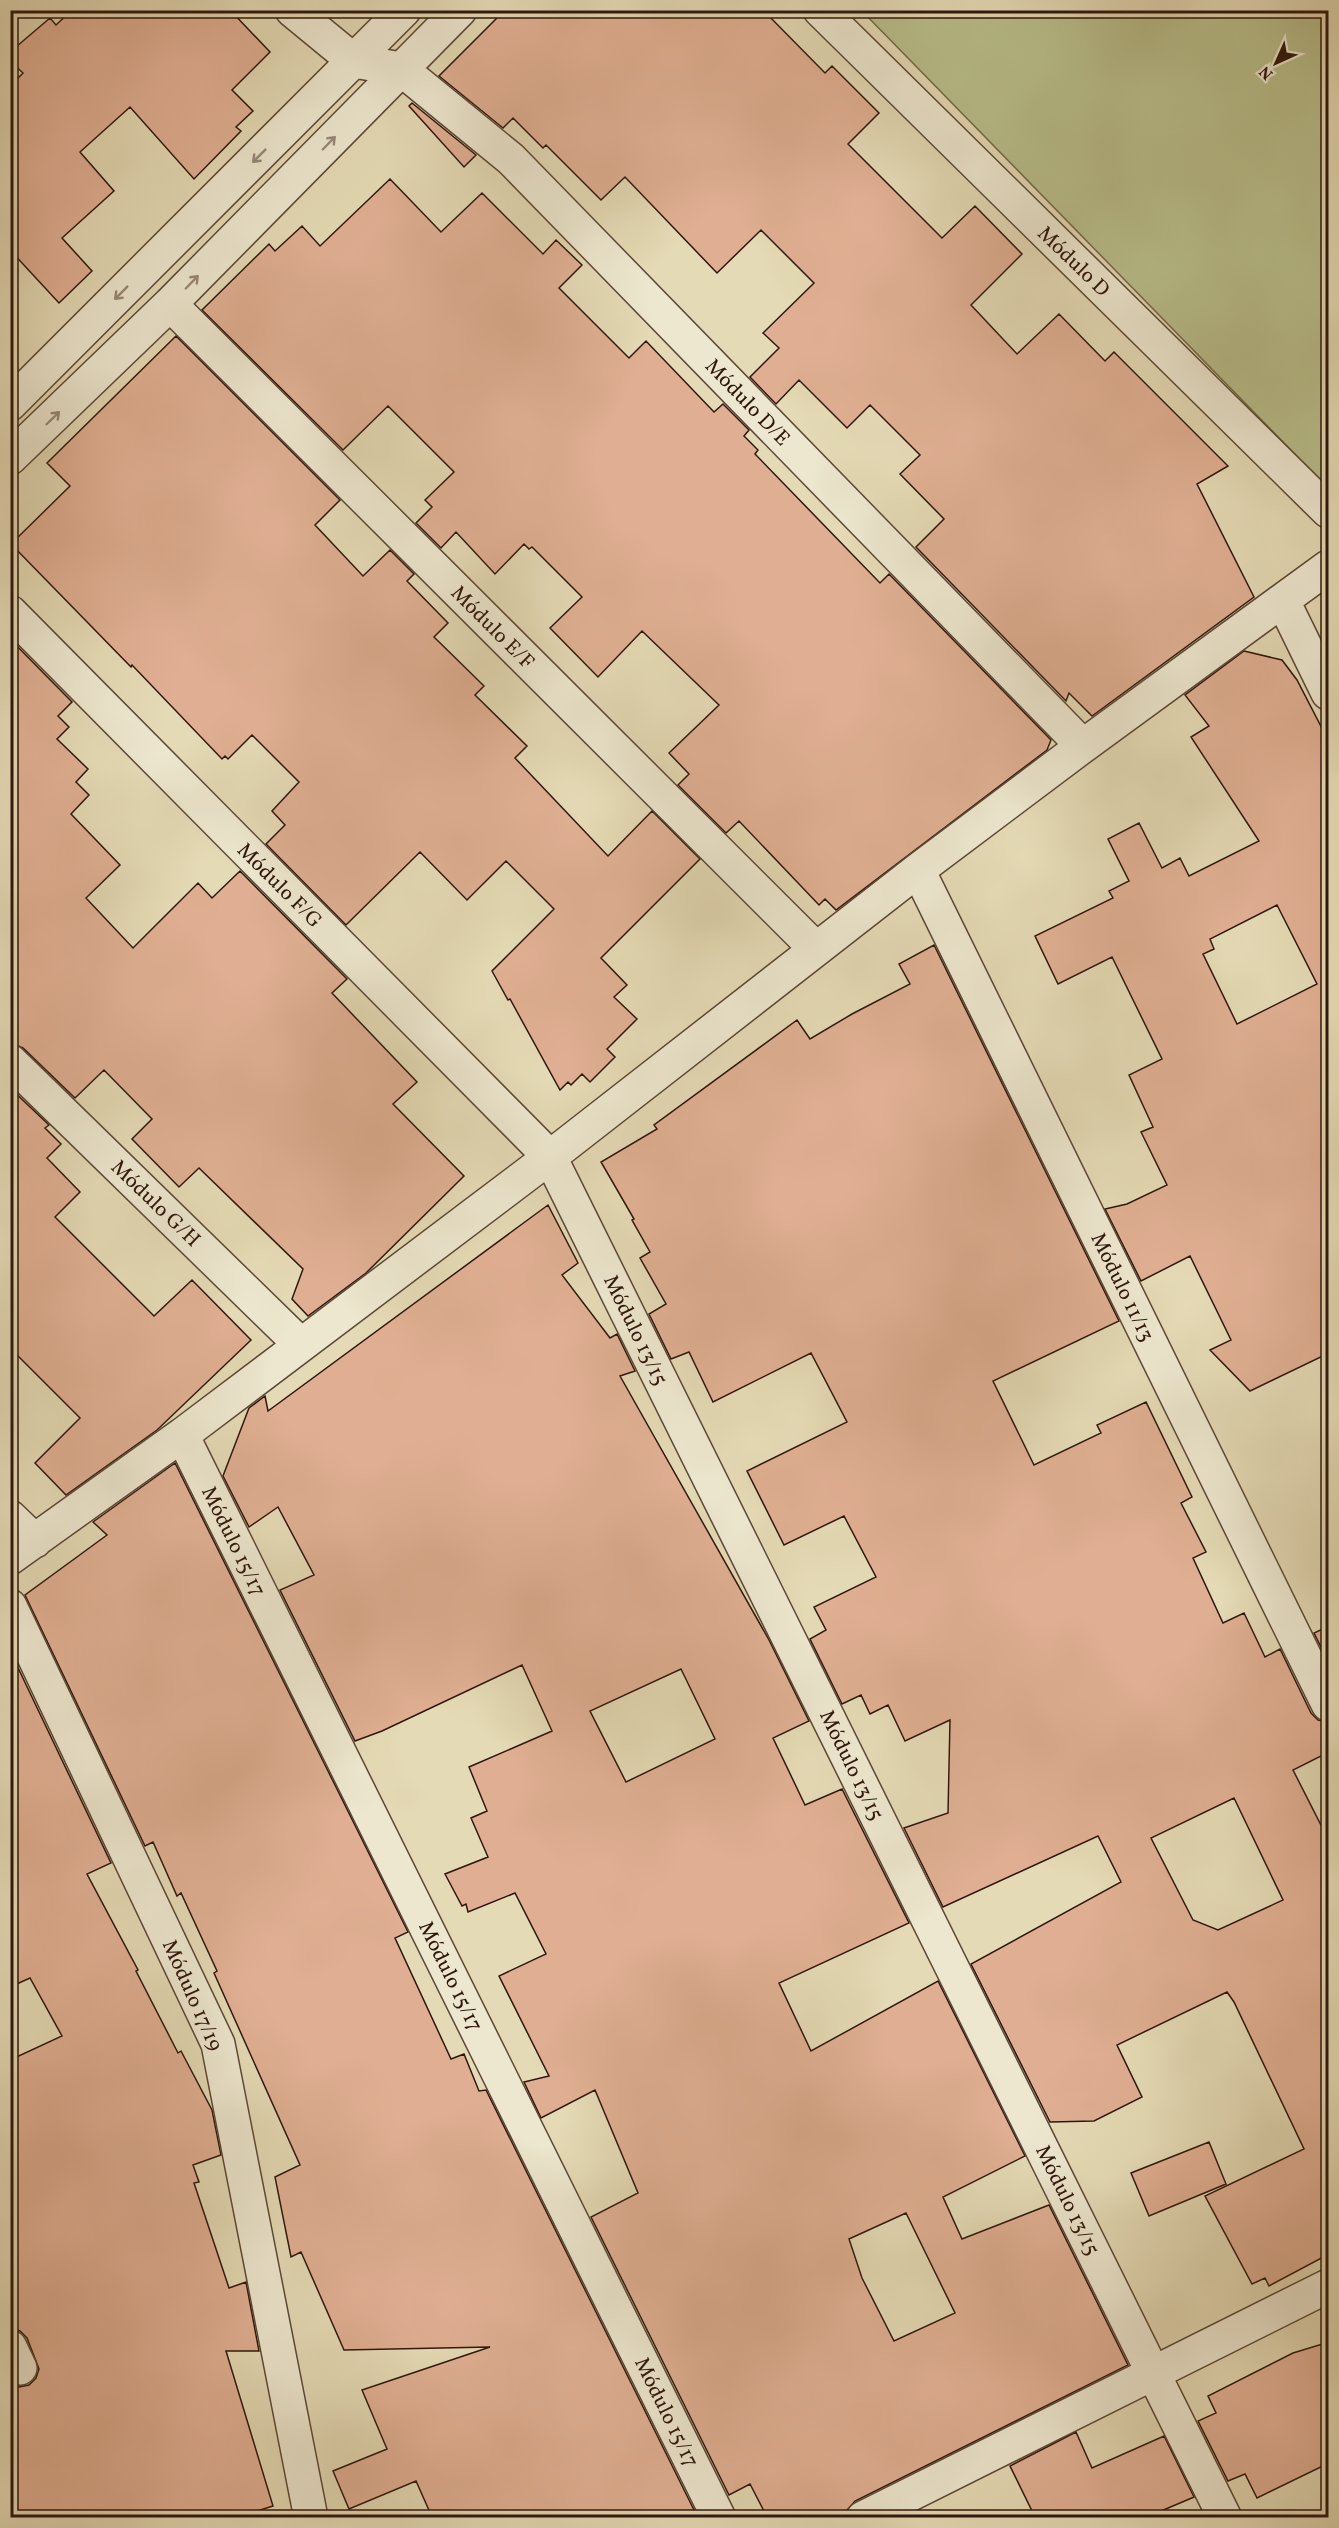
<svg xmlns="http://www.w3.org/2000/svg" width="1339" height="2528" font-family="Vollkorn,serif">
<rect width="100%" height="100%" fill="#e4dab5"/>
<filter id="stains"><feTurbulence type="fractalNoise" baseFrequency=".00333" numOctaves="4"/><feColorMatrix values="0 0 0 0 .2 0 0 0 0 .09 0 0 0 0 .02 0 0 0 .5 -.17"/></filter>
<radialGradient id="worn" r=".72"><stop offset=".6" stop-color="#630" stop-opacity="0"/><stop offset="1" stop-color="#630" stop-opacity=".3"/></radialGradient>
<path fill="#b8be8b" stroke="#746a4c" stroke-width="1.5" d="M862 11H1328V488Z"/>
<path fill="#e0af93" stroke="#2f170c" stroke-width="1.5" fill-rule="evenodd" d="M72 10H230L270 52 232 90 253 111 236 127 241 131 194 179 130 107 80 152 114 191 62 238 92 271 59 303 10 250V86L23 73 10 61V52L50 18 56 25Z
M505 10H763L825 73 832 66 879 113 848 144 942 238 975 206 1022 254 971 305 1017 354 1059 314 1105 361 1114 352 1228 466 1197 484 1254 597 1092 716 1069 693 1066 701 916 547 944 519 900 474 920 455 870 405 847 428 799 380 776 404 750 377 779 348 763 333 814 283 761 230 717 273 625 177 601 200 546 145 543 148 513 118 503 128 439 76Z
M412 103 476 155 464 167 409 106Z
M390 179 441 232 482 193 543 254 556 240 582 265 559 288 629 358 646 341 714 412 723 404 749 430 744 436 758 450 755 454 880 583 889 574 1051 740 1047 750 836 910 825 899 819 905 739 821 726 833 678 785 689 774 669 753 719 705 642 631 598 677 550 628 582 597 532 547 529 549 524 544 495 574 456 532 441 548 416 523 432 507 425 500 454 472 388 406 343 450 202 310 269 244 275 251 302 226 320 246Z
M176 336 340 500 315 525 363 576 390 550 414 574 407 581 448 623 434 637 484 686 475 695 527 746 515 758 608 856 652 811 700 859 601 958 627 985 614 997 637 1019 607 1049 615 1057 590 1082 582 1074 571 1085 568 1082 560 1090 510 999 508 1000 492 971 554 909 506 861 467 900 420 852 346 925 266 844 285 825 272 811 299 782 252 735 228 759 225 756 222 759 132 665 131 667 11 544 70 486 47 463Z
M10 639 72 702 58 716 69 727 57 739 88 769 76 782 89 795 71 814 120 865 86 898 133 948 198 883 212 898 240 871 347 979 332 993 417 1082 393 1104 464 1176 366 1273 308 1316 292 1299 303 1269 199 1168 179 1187 132 1139 152 1119 104 1070 75 1098 23 1048 10 1043Z
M1244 651 1282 660 1297 680 1329 742V1353L1250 1391 1210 1350 1231 1340 1190 1256 1141 1281 1105 1209 1127 1204 1167 1185 1141 1132 1153 1127 1129 1075 1162 1059 1112 957 1058 984 1035 936 1113 898 1109 891 1129 881 1108 839 1139 823 1162 868 1180 858 1189 876 1259 841 1191 737 1209 726 1185 695ZM1277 905 1317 984 1237 1024 1203 954 1214 949 1210 939Z
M934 945 1119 1321 993 1381 1034 1465 1101 1433 1097 1425 1146 1402 1192 1497 1181 1503 1206 1552 1193 1558 1223 1623 1244 1613 1265 1657 1280 1649 1311 1713 1318 1720 1329 1722V1752L1293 1770 1329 1841V2254L1269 2286 1265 2278 1252 2284 1205 2196 1304 2149 1234 2002 1227 1992 1117 2045 1142 2097 1094 2121 1050 2122 971 1964 1121 1882 1098 1836 943 1907 904 1828 948 1813 950 1720 905 1741 888 1705 870 1714 861 1695 842 1704 810 1639 826 1630 814 1607 876 1577 844 1516 784 1545 747 1471 847 1422 811 1353 713 1402 689 1352 671 1359 649 1314 666 1304 640 1258 650 1252 632 1220 634 1219 601 1162 657 1129 654 1125 797 1020 810 1039 852 1014 910 984 899 964ZM1234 1798 1283 1900 1218 1930 1193 1920 1151 1838Z
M10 1088 49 1125 45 1128 61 1144 47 1158 80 1192 55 1217 154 1316 192 1280 251 1340 157 1430 66 1495 35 1463 80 1418 10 1348Z
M548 1205 578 1263 562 1275 610 1338 617 1334 635 1371 620 1376 769 1640 809 1721 773 1738 805 1805 842 1789 909 1923 779 1983 811 2051 938 1981 1025 2156 943 2197 962 2239 1049 2205 1128 2365 855 2501 841 2517H767L750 2484 729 2495 591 2217 638 2193 595 2090 541 2118 524 2082 549 2076 499 1976 546 1954 515 1893 468 1912 466 1904 462 1906 445 1874 488 1857 471 1818 487 1811 469 1767 552 1731 522 1665 382 1731 355 1741 280 1590 314 1575 278 1507 249 1527 223 1476 249 1408 265 1396 268 1411ZM681 1669 715 1739 626 1782 590 1711ZM906 2213 955 2313 894 2341 862 2278 849 2239Z
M175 1463 408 1932 395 1938 451 2059 464 2054 479 2091 486 2090 695 2512 683 2517H432L416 2481 349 2509 333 2471 387 2449 362 2390 490 2347 344 2350 301 2252 291 2257 275 2177 300 2165 214 1973 217 1971 181 1893 177 1896 153 1842 145 1846 25 1595 107 1535 93 1522Z
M1329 1626V1663L1314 1633Z
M10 1651 111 1863 87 1874 138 1970 136 1971 178 2053 181 2051 212 2110 221 2155 193 2165 199 2182 194 2183 229 2288 246 2282 259 2351H226L273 2506 257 2511 259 2517H10V2384L19 2387 29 2385 36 2378 39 2369 27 2338 20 2331 10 2328V2060L62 2036 30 1978 10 1987Z
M1209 2142 1226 2184 1149 2216 1131 2173Z
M1329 2342V2463L1257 2498 1245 2474 1228 2481 1198 2421 1216 2413 1208 2396 1293 2353Z
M1076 2432 1092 2468 1164 2436 1194 2497 1147 2517H1035L1010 2466Z"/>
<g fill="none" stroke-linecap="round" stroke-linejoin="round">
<g stroke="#5c4836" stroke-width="36">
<path id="minor" d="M292 10 354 61 401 69 511 159 1083 746
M820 10 1328 511
M170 304 816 949
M10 404 404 10
M10 458 170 304 460 10
M1283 601 1328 693
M10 612 550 1157 1225 2518
M918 870 1328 1704
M10 1061 301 1345
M182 1435 719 2518
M10 1517 35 1541
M10 1558 182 1435 550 1157 918 870 1083 746 1328 567
M10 1606 218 2044 311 2518
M10 2347 20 2368
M863 2518 1328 2286"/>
</g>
<use href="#minor" stroke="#ede7cf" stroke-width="33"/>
</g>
<defs><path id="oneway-shaft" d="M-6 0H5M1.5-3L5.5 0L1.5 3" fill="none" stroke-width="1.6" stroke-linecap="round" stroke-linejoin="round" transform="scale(1.5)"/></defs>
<g stroke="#988977">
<use href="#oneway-shaft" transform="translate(329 143) rotate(-46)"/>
<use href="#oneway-shaft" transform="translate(259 156) rotate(135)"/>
<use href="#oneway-shaft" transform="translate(192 282) rotate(-46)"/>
<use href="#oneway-shaft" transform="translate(121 293) rotate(135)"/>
<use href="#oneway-shaft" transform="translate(53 418) rotate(-44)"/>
</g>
<g text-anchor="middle" stroke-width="4.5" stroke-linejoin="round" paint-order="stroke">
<g font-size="21" fill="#2f170c" stroke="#ede7cf">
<text transform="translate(1074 261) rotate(44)" y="7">Módulo D</text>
<text transform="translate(748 402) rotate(46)" y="7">Módulo D/E</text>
<text transform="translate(493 627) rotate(45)" y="7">Módulo E/F</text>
<text transform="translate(280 885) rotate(45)" y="7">Módulo F/G</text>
<text transform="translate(156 1203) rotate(44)" y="7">Módulo G/H</text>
<text transform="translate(1123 1287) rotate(64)" y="7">Módulo 11/13</text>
<text transform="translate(636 1330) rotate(64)" y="7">Módulo 13/15</text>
<text transform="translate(234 1541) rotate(64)" y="7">Módulo 15/17</text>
<text transform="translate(852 1765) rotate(64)" y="7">Módulo 13/15</text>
<text transform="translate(451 1976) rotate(64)" y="7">Módulo 15/17</text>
<text transform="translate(193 1995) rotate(66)" y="7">Módulo 17/19</text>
<text transform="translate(1068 2200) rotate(64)" y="7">Módulo 13/15</text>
<text transform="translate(667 2412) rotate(64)" y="7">Módulo 15/17</text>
</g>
</g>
<rect width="1339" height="2528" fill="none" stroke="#e4dab5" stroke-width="36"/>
<rect x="12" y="12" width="1315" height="2504" fill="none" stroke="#2f170c" stroke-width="3"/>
<rect x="18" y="18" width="1303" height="2492" fill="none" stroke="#2f170c" stroke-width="1.5"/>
<g transform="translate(1276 63) rotate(225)" stroke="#ede7cf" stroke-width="4.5" paint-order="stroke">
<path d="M0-4.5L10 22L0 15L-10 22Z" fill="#2f170c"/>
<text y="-9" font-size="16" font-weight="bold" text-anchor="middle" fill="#2f170c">N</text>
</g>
<rect width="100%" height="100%" filter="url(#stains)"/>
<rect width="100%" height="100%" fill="url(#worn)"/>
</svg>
